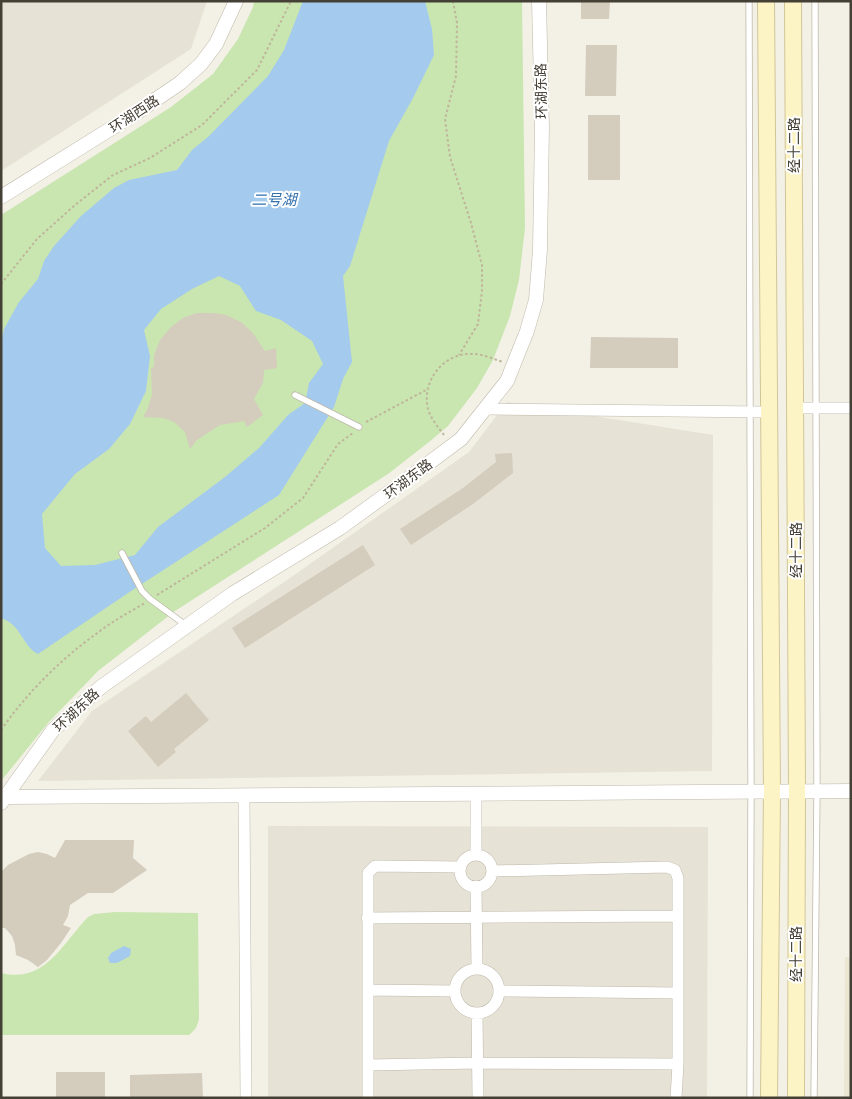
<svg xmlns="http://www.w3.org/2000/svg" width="852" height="1099" font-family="'IBM Plex Sans','Noto Sans SC',sans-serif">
<rect width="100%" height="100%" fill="#f3f0e6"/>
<path fill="#e6e2d5" d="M1 1H207L191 49 1 171Z
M507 402 713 435 712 771 38 781 92 711 290 578 469 452Z
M268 826 708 827 707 1098H268Z"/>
<path fill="#ebe6d1" d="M845 957H851V1098H844Z"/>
<path fill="#c9e6b0" d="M254 1H522L525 228 519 280 510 316 493 360 477 388 448 426 429 442 388 474 175 611 98 671 48 723 1 781V215L171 107 213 74 238 39 253 7Z
M115 912 198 913 199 1018C198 1026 195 1030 189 1035H1V973C45 984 62 944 88 917L94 914Z"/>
<path fill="#a4caee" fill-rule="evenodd" d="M303 1H425L432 29 434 55 413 98 389 141 350 266 343 276 352 362 343 379 334 407 279 495 131 591 38 654C22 646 22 625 1 618V344L4 329 19 302 38 279 44 261 54 246 81 216 114 188 129 180 177 170 192 150 208 137 268 76 284 50ZM219 276 240 286 256 311 281 320 312 341 323 364 309 383 305 403 288 415 259 448 225 477 158 527 135 555 95 565 61 566 45 548 42 514 75 474 109 449 130 424 146 391 150 356 144 330 161 309 192 289Z
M124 946 131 949 130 956 117 963H110L108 958 111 953Z"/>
<path fill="#d4ccbc" d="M581 1H610L609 19H581Z
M586 45H617L616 96H585Z
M588 115H620V180H588Z
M197 313H213L226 315 241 322 252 332 265 351 276 348 277 368 264 370 263 383 254 399 263 415 247 427 244 421 220 425 197 440 190 449 185 432 174 422 163 418 143 417 147 410 152 395 151 368 154 367V355L160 340 171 327 183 318Z
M591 337 678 338V368H590Z
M512 453 513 473 473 504 411 545 400 529 463 488 496 462 495 454Z
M363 545 375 565 245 648 232 628Z
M186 693 209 720 174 749 176 752 158 767 128 731 146 716 151 722Z
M65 840H134L133 858 147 870 113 893H88L70 905 68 916 63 925 71 928 61 943 47 960 38 967 28 960 16 955 15 945 12 936 5 928H1V872L8 865 29 854 38 852 47 854 55 858Z
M56 1072H105V1098H56Z
M202 1073 203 1098H130V1075Z"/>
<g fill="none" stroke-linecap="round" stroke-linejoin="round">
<g stroke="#beb8a9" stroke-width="7">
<path id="service" d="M749 1 751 791 750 1098
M295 395 359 427
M122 553 142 591 150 599 187 626
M814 1098 817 791 815 1"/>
</g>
<g stroke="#beb8a9" stroke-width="12">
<path id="minor" d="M795 408H851
M485 409 768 412
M476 793V855
M244 795 246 1098
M460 871a16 16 0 1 1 32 0a16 16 0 1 1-32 0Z
M492 871 667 867 675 870 678 878V1064L676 1098
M476 886 477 969
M367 918 678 916
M455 991a22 22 0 1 1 44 0a22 22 0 1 1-44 0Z
M368 990 455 991
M500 991 678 993
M477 1013 478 1098
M368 1065 478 1063 678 1064
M368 1098V873L375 866 461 867"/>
</g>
<g stroke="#beb8a9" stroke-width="15">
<path id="tertiary" d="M1 197 136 113 180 83 201 64 216 44 236 1
M6 797 851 791
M1 803 53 730 101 687 232 594 340 528 398 486 461 439 507 381 527 331 536 300 540 250 542 128 539 1"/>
</g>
<g stroke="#d1c698" stroke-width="18">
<path id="secondary" d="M766 1 772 791 769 1098
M793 1 797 791 796 1098"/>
</g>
<path stroke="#bfb59b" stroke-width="2" stroke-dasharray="2.5 2.5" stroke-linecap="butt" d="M453 1 457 23 456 76 445 119 450 157 471 223 482 265V291L478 324 459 355
M1 284 37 239 75 205 113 175 150 158 202 125 257 70 291 1
M366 422 428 389
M444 435C438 427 431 419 428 409 421 381 444 352 473 354 483 354 493 359 503 362
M157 595 265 528 303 498 338 444 353 433
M1 730C26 694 61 659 96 634 111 622 128 613 145 603"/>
<use href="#service" stroke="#fff" stroke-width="5.5"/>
<use href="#minor" stroke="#fff" stroke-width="11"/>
<use href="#tertiary" stroke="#fff" stroke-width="14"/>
<use href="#secondary" stroke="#fdf4c6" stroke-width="16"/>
</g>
<g text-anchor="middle" stroke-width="4" stroke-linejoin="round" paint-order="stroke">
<g font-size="14" fill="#454036" stroke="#fff">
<text transform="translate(541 91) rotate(-91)" y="5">环湖东路</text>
<text transform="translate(134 114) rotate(-33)" y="5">环湖西路</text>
<text transform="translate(794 145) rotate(-90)" y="5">经十二路</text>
<text transform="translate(408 479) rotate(-37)" y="5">环湖东路</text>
<text transform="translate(796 550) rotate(-90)" y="5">经十二路</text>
<text transform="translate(76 710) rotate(-43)" y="5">环湖东路</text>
<text transform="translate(796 954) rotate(-90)" y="5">经十二路</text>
</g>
<g font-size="15" font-style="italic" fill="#3270ae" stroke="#fff">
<text x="274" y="205">二号湖</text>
</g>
</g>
<rect width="852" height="1099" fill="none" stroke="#454036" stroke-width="5"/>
</svg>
